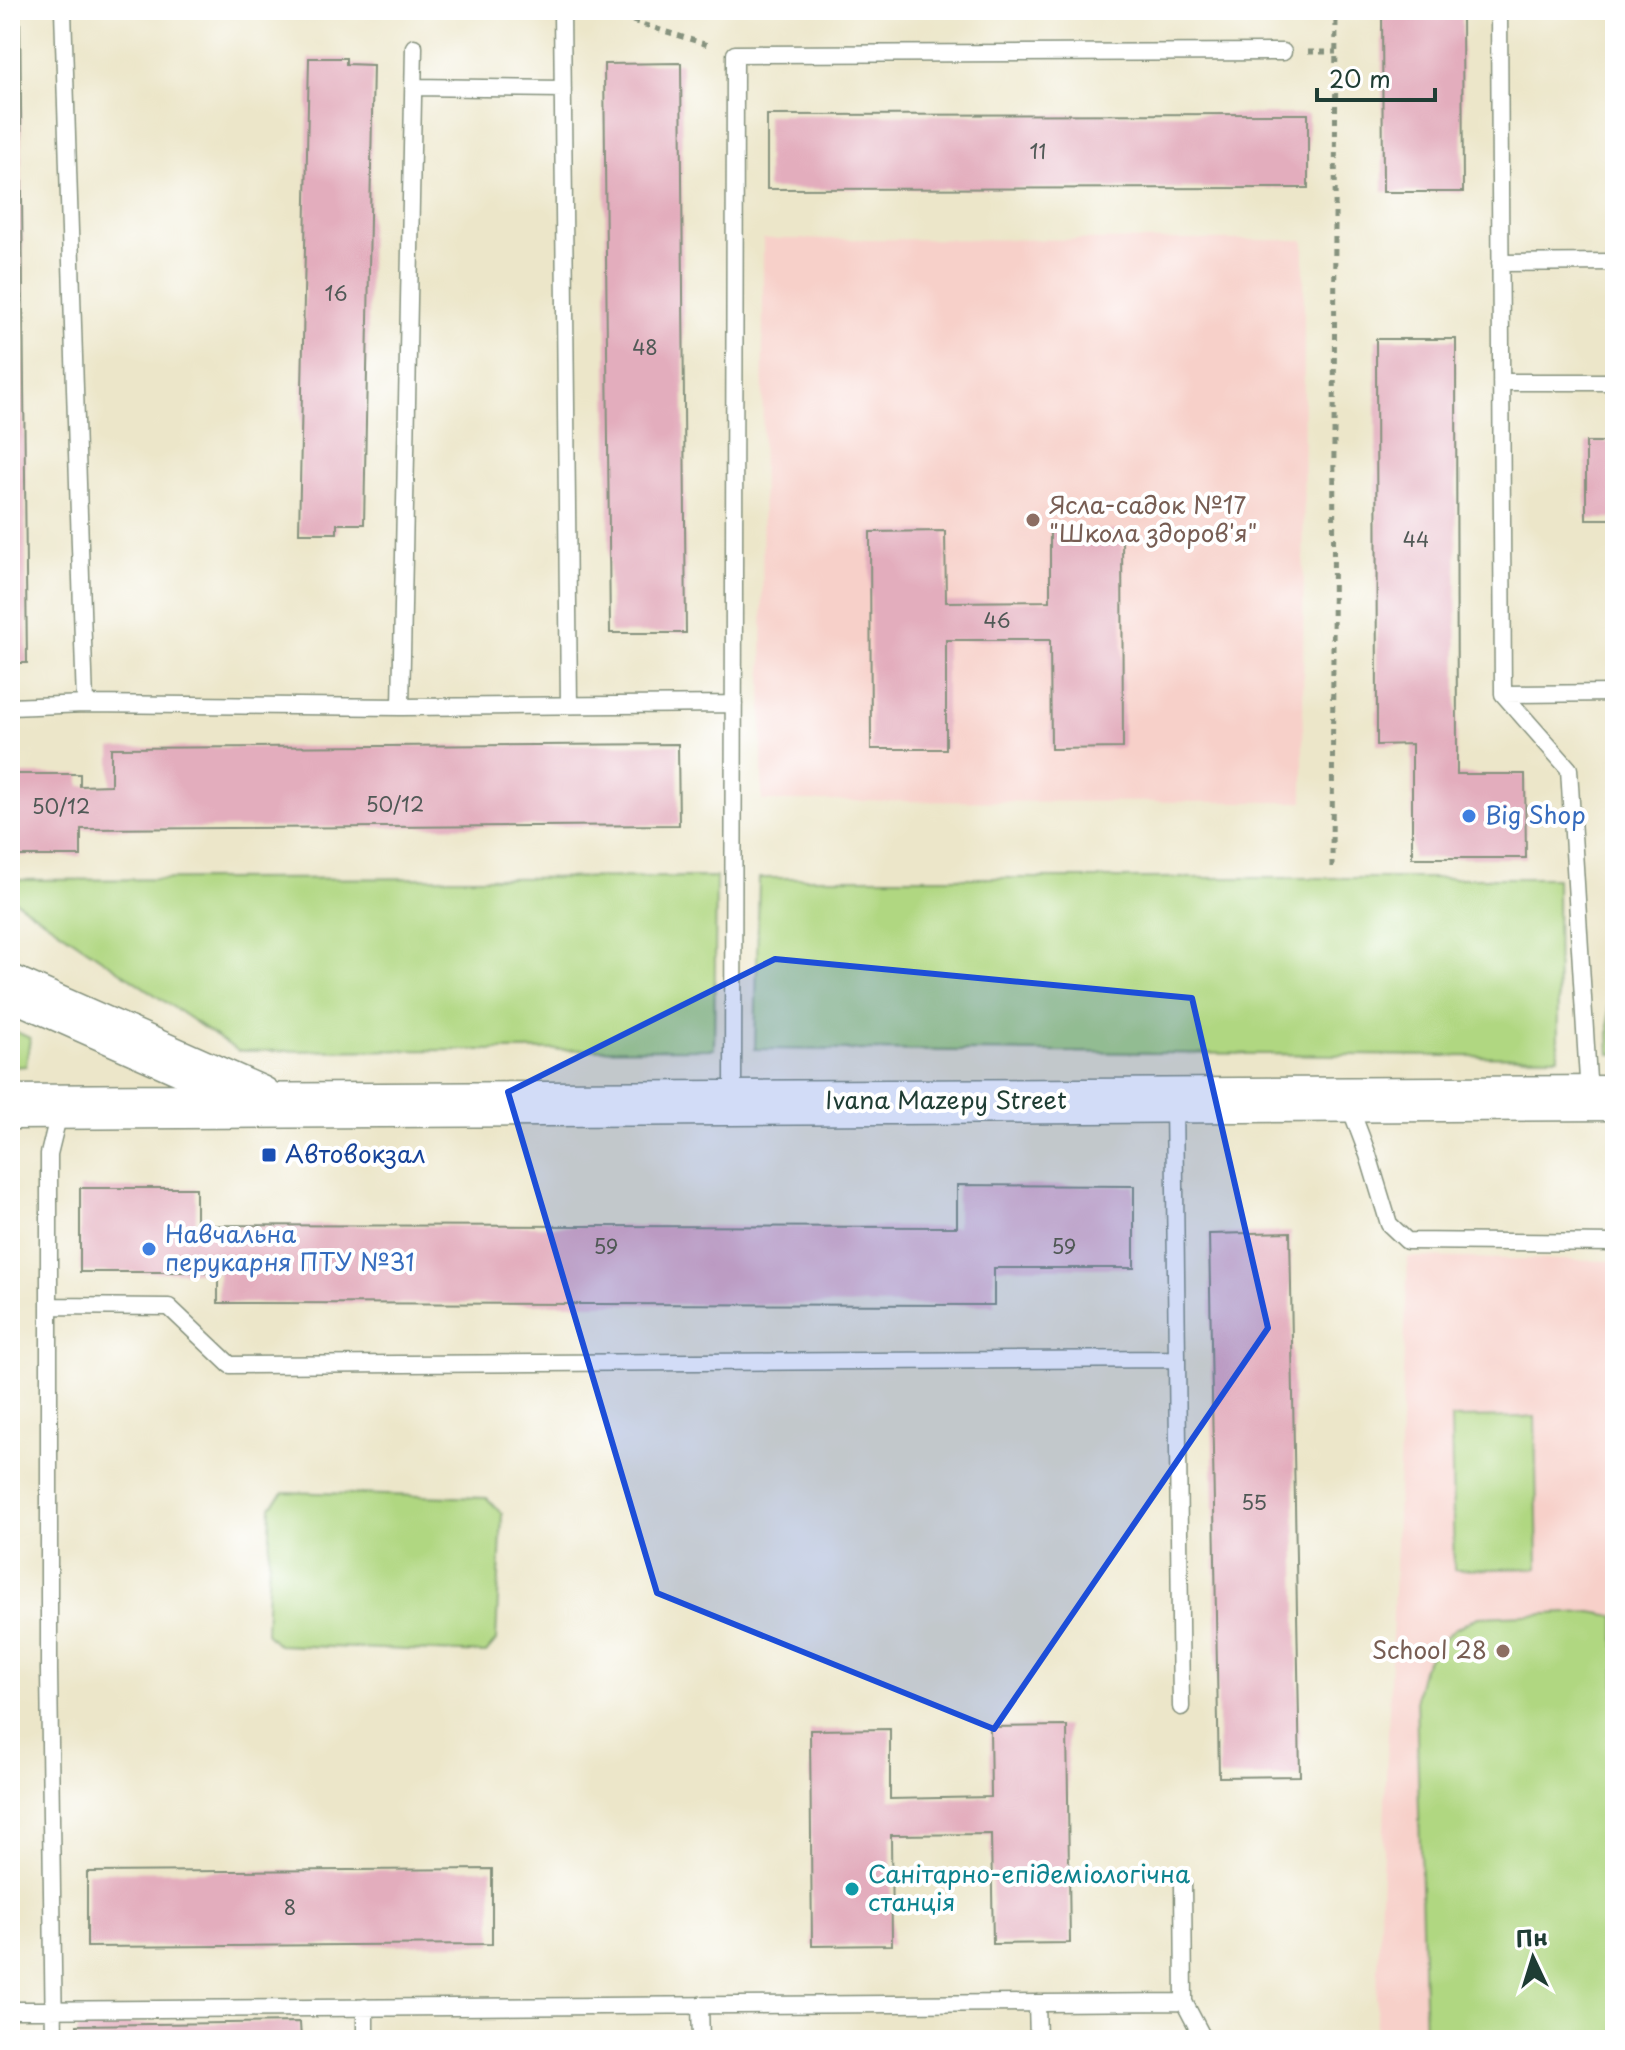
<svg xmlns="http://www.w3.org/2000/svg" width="1625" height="2050" font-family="'Playpen Sans',sans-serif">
<rect width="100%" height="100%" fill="#fff"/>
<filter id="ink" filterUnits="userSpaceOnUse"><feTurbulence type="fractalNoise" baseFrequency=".0125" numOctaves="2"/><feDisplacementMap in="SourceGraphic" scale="16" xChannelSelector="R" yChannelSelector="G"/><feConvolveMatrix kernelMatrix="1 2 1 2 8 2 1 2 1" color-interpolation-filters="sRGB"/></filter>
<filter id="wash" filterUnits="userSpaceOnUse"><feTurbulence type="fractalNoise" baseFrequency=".006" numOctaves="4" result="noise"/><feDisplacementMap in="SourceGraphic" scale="32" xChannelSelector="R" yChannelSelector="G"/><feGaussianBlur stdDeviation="1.8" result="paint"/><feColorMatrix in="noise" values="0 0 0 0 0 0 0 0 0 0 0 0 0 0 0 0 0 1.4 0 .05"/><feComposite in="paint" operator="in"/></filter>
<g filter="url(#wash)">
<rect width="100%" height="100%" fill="#ece6c9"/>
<path fill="#f7d0c9" d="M763 239 1304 240 1303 802 762 801Z
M1408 1257 1615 1261V2040H1375Z"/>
<path fill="#b0d781" stroke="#688a5a" stroke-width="2" d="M716 877 714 1049 238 1051 10 897V880Z
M759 878H1557L1558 1057 755 1049Z
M1604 880H1615V1054H1610Z
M10 1029 30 1038 26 1066 10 1067Z
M1535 1417 1538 1568 1454 1570 1451 1418Z
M284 1492 487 1498 502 1514 496 1641 486 1653 278 1645 266 1633 271 1506Z
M1591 1612 1615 1616V2040H1425L1416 1696 1422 1669 1437 1645 1454 1629 1478 1617Z"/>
<g id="blocks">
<path fill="#e3adbd" d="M10 10H20L27 663H10Z
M1382 10H1462L1463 192H1383Z
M309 58H346V64L373 65 364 524H337V533H299Z
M681 63 686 633H610L604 64Z
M1308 114V188L767 189V115Z
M1376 339H1456L1457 774H1525L1526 858H1412V744L1377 745Z
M1586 442H1615V519H1586Z
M1050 530H1122L1123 748 1051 749 1050 640H946V749H871L870 532 945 531 946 602 1050 601Z
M678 744 679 825 81 829V856H10V774H80V786L111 785V748Z
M957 1185 1134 1186V1268H994V1305L218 1303V1272H80V1188H196V1225L957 1227Z
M1290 1232 1300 1776 1219 1777 1209 1234Z
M1067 1726 1070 1943 993 1944 991 1834 891 1835 892 1945 812 1946 810 1730 890 1729V1799L991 1797 990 1727Z
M492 1869V1944L87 1947V1872Z
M300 2022 301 2040H77V2025Z"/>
</g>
</g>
<g filter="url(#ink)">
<use href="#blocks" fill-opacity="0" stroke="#86927e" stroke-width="2"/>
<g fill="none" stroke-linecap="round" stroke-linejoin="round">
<g stroke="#86927e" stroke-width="19">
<path id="service" d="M63 10 85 704
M562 10 569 705
M1499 10 1503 694 1569 769 1589 1096
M414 87 563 89
M1500 263 1615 262
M1501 382H1615
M1503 694 1615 693
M10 707 85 704 401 707 734 704
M401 707 414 47
M733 1101 735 54 1283 52
M1174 1101 1181 1707
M1348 1102 1368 1155 1389 1224 1407 1241 1615 1243
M49 1306 169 1307 230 1365 1177 1359
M1183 1883 1184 2002
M1037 2003 1038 2040
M700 2005 701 2040
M365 2007V2040
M10 2010 1184 2002 1204 2040
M54 2040 49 1670V1154L60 1109"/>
</g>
<g stroke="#86927e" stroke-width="47">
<path id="secondary" d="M10 987 260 1098
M10 1107 1615 1098"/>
</g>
<path stroke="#86927e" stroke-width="5" stroke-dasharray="6 6" stroke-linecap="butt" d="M598 10 711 46
M1308 52H1336
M1332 867 1336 10"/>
<use href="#service" stroke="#fff" stroke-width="16"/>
<use href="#secondary" stroke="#fff" stroke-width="44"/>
</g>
</g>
<path fill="#1d4ed8" fill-opacity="0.2" stroke="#1d4ed8" stroke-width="6" stroke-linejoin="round" d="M775 959 1192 998 1268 1328 994 1729 657 1593 508 1092Z"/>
<g fill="#8d6e63" stroke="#fff" stroke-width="3">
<circle cx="1033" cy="520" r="8"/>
<circle cx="1503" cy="1651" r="8"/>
</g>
<g fill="#3f7fe0" stroke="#fff" stroke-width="3">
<circle cx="1469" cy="816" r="8"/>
<circle cx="149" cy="1249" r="8"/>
</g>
<rect fill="#1a4fb4" stroke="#fff" stroke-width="3" x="261" y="1147" width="16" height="16" rx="4"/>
<circle fill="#0f9aa8" stroke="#fff" stroke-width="3" cx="852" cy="1889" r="8"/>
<g text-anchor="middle" stroke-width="8" stroke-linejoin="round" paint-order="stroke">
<g font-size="20" fill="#505956">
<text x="1038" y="159">11</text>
<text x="336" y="301">16</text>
<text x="645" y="355">48</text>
<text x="1416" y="547">44</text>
<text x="997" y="628">46</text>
<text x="395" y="812">50/12</text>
<text x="61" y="814">50/12</text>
<text x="606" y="1254">59</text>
<text x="1064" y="1254">59</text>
<text x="1254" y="1510">55</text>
<text x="290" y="1915">8</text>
</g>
<g font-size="24" fill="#785e54" stroke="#fff" text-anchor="start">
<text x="1049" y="514">Ясла-садок №17<tspan x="1049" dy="28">"Школа здоров'я"</tspan></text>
<text x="1487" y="1659" text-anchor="end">School 28</text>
</g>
<g font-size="24" fill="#366cbe" stroke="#fff" text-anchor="start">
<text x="1485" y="824">Big Shop</text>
<text x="165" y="1243">Навчальна<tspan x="165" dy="28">перукарня ПТУ №31</tspan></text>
</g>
<g font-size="24" fill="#1f3d34" stroke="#fff">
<text x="946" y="1109">Ivana Mazepy Street</text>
</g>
<g font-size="24" fill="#164399" stroke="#fff" text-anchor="start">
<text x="285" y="1163">Автовокзал</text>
</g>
<g font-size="24" fill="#0d838f" stroke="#fff" text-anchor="start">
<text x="868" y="1883">Санітарно-епідеміологічна<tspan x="868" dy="28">станція</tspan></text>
</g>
</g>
<rect width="1625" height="2050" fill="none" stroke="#fff" stroke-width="40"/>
<g transform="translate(1533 1958) rotate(356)" stroke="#ffffff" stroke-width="6" paint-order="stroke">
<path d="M0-6L14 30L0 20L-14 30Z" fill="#1f3d34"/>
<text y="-12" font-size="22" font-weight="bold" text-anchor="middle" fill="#1f3d34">Пн</text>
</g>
<path d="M1317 88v12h118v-12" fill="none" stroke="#1f3d34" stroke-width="4"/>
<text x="1329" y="88" font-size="24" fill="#1f3d34" stroke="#ffffff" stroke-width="6" paint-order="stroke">20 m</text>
</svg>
